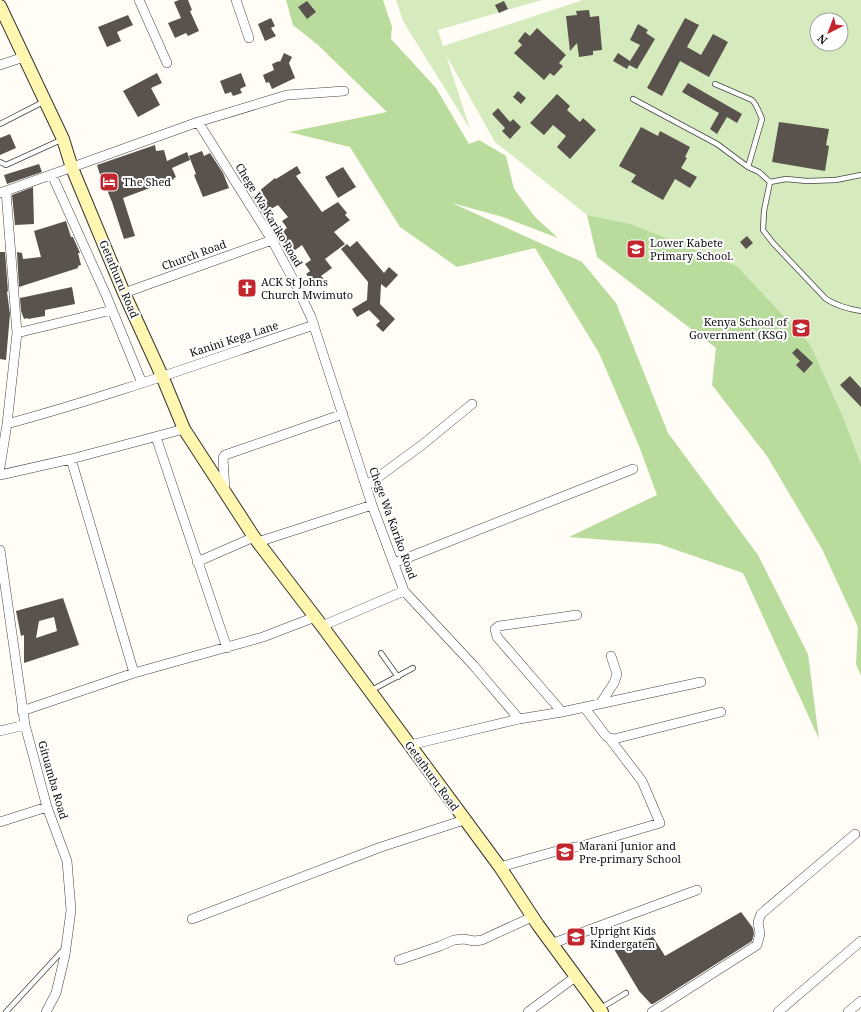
<svg xmlns="http://www.w3.org/2000/svg" width="861" height="1012" font-family="'Noto Serif',serif">
<rect width="100%" height="100%" fill="#fffdf5"/>
<path fill="#d5ebbd" fill-rule="evenodd" d="M396 0H542L438 30 443 46 583 0H861V464L843 417 810 344 737 266 631 224 587 215 495 142 446 55 470 129 403 21ZM817 20H841V44H817Z"/>
<path fill="#b9dc9c" d="M286 0H383L392 27 391 39 436 88 469 144 479 140 506 156 514 189 535 217 558 238 503 217 452 203 582 262 616 303 668 433 758 555 808 654 819 739 743 573 659 544 569 537 657 495 639 446 599 353 535 248 457 267 400 227 350 147 289 132 387 112 318 45 293 25Z
M587 215 631 224 737 266 810 344 843 417 861 464V676L856 664 858 627 822 549 767 456 712 385 716 348 597 257Z"/>
<path fill="#5a524d" fill-rule="evenodd" d="M179 0H188L192 10 190 11 199 31 188 36 186 33 175 38 168 23 181 18 174 2Z
M307 1 316 12 307 19 298 7Z
M504 1 508 9 499 13 495 5Z
M589 10 590 17 599 16 602 50 593 51V55L579 57 577 43 570 51 566 16 577 15 576 11Z
M128 15 133 25 117 32 121 41 107 47 98 27Z
M271 18 275 26 271 28 276 36 265 41 258 24Z
M685 18 699 25 687 47 701 55 713 34 728 42 709 77 680 61 662 96 647 88Z
M638 24 648 30 646 33 655 39 637 69 629 65 627 69 613 61 618 53 630 61 640 45 630 40Z
M537 28 566 55 559 63 563 66 554 76 550 73 544 80 514 53 522 45 518 41 525 32 530 36Z
M284 53 292 57 289 63 295 78 272 89 269 82 266 83 263 75 274 70 272 64 279 61 280 62Z
M157 73 162 83 151 88 160 105 138 117 123 91Z
M241 73 246 86 240 89 242 93 233 96 231 92 225 94 220 81Z
M688 83 742 114 737 123 727 117 717 134 710 129 719 113 682 92Z
M518 91 526 98 521 104 513 97Z
M557 94 570 106 567 110 580 122 583 118 596 130 570 159 557 147 566 136 553 125 544 135 530 123Z
M498 108 510 122 513 119 521 127 510 139 502 131 505 128 492 114Z
M779 122 829 129 826 145 829 146 825 171 772 162Z
M641 127 658 136 660 131 690 147 685 157 687 158 681 168 697 177 690 188 675 179 663 200 631 182 636 175 619 166Z
M10 134 16 148 0 155V138Z
M155 145 156 151 164 150 167 161 187 152 190 160 172 168 176 177 174 178V179L123 198 135 236 124 239 112 202 103 180 102 181 97 165Z
M202 151 204 156 210 153 223 173 229 188 203 197 194 175 196 174 189 156Z
M39 164 42 172 7 184 4 175Z
M297 166 301 173 296 176 322 212 338 202 347 213 345 215 350 220 334 232 345 244 325 259 332 268 321 276 325 280 318 287 306 274 310 271 305 264 311 260 302 245 291 253 279 234 287 228 282 221 288 217 278 205 262 214 252 197 275 178 276 179Z
M343 167 356 187 338 198 325 177Z
M33 187 34 224 15 225 12 195Z
M66 221 71 237H73L80 253H78L81 265 78 266V268L19 287 17 252 22 253 23 259 41 257 34 231Z
M747 236 753 243 746 249 740 242Z
M357 241 384 273 389 267 398 275 386 288 381 284 380 304 395 319 383 332 376 325 380 321 369 310 357 317 352 309 367 300 368 282 341 249 347 244 350 247Z
M0 252H5L8 291 7 292 10 314 6 360 0 359Z
M72 287 75 304 45 310V316L28 319 27 318 24 319 21 311 20 298Z
M797 348 813 363 804 373 796 365 800 361 792 353Z
M850 376 861 388V407L840 385Z
M63 598 79 645 24 663V635L21 636 16 611ZM54 617 57 631 36 638 39 621Z
M741 912 753 928 754 934 752 941 653 1004H651L639 991 614 949 653 937 665 956Z"/>
<g fill="none" stroke-linecap="round" stroke-linejoin="round">
<g stroke="#444" stroke-width="6">
<path id="service" d="M715 84 752 100C757 105 759 112 762 119L748 167
M633 99 717 144 748 167 759 172 770 182 786 179 807 181 836 180 861 175
M0 124 45 101
M0 162 6 165 63 139
M770 182 764 211 763 230 773 243 826 299C837 306 848 309 861 311
M381 653 398 677
M370 691 413 668
M601 1008 626 993
M6 1012 64 949"/>
</g>
<g stroke="#444" stroke-width="10">
<path id="minor" d="M139 0 167 63
M236 0 249 38
M0 65 24 57
M198 122 272 240 294 281 311 317 372 505 404 591 474 666 519 719
M52 175 106 295 142 383
M0 193 198 122 287 95 344 91
M124 293 272 240
M17 333 112 310
M7 424C111 396 212 359 314 325
M156 437 227 648
M71 459 134 673 263 637 315 617
M0 467 7 424 17 333 6 191
M0 475 71 459 184 429
M366 486 422 445 472 404
M225 491 223 458 225 455 343 414
M258 542 372 505
M0 550 25 725 47 807 67 861 71 910 65 955 56 993 46 1012
M197 562 254 537
M394 563 633 469
M322 626 404 591
M600 704 614 683 617 674 611 656
M584 707 606 736 609 738 614 739 721 712
M22 711 134 673
M562 712 497 637 495 629 499 626 577 615
M0 731 25 725
M410 745 519 719 562 712 701 682
M0 822 47 807
M500 867 564 849 582 846 660 823 642 781 609 738
M192 919 381 847 464 820
M551 944 697 890
M399 960 440 946 454 940 464 939 474 941 482 940 532 917
M528 1012 575 977
M652 1012 757 945 760 934 758 922 761 914 855 834
M778 1012 861 941
M848 1012 861 1001"/>
</g>
<g stroke="#333" stroke-width="14">
<path id="secondary" d="M0 6 63 139 72 168 124 293 162 376 184 429 254 537 322 626 500 867 538 925 602 1012"/>
</g>
<use href="#service" stroke="#fff" stroke-width="4.5"/>
<use href="#minor" stroke="#fff" stroke-width="9"/>
<use href="#secondary" stroke="#fff6b0" stroke-width="12"/>
</g>
<defs>
<g id="hotel-square" transform="scale(1)"><rect x="-9" y="-9" width="18" height="18" rx="4" fill="#c4262e" stroke="#fff"/><path d="M-6-4.5h1.5V1H6V5H4.5V3h-9V5H-6ZM-4 0a1.8 1.8 0 1 1 3.6 0ZM.5 0V-2.5h3Q6-2.5 6 0Z" fill="#fff"/></g>
<g id="school-square" transform="scale(1)"><rect x="-9" y="-9" width="18" height="18" rx="4" fill="#c4262e" stroke="#fff"/><path d="M0-5L7-2L0 1L-7-2ZM-4 1L0 2.5L4 1V4Q0 6-4 4Z" fill="#fff"/></g>
<g id="church-square" transform="scale(1)"><rect x="-9" y="-9" width="18" height="18" rx="4" fill="#c4262e" stroke="#fff"/><path d="M-1.2-6h2.4v3.5h3.3v2.4h-3.3V6h-2.4V-.1h-3.3v-2.4h3.3Z" fill="#fff"/></g>
<g id="university-square" transform="scale(1)"><rect x="-9" y="-9" width="18" height="18" rx="4" fill="#c4262e" stroke="#fff"/><path d="M0-5L7-2L0 1L-7-2ZM-4 1L0 2.5L4 1V4Q0 6-4 4Z" fill="#fff"/></g>
</defs>
<g fill-rule="evenodd">
<use href="#hotel-square" x="109" y="182"/>
<use href="#school-square" x="636" y="249"/>
<use href="#church-square" x="247" y="288"/>
<use href="#university-square" x="801" y="328"/>
<use href="#school-square" x="565" y="852"/>
<use href="#school-square" x="576" y="937"/>
</g>
<g text-anchor="middle" stroke-width="4" stroke-linejoin="round" paint-order="stroke">
<g font-size="11" fill="#111" stroke="#fff" text-anchor="start">
<text x="123" y="186">The Shed</text>
<text x="650" y="247">Lower Kabete<tspan x="650" dy="13">Primary School.</tspan></text>
<text x="261" y="286">ACK St Johns<tspan x="261" dy="13">Church Mwimuto</tspan></text>
<text x="787" y="326" text-anchor="end">Kenya School of<tspan x="787" dy="13">Government (KSG)</tspan></text>
<text x="579" y="850">Marani Junior and<tspan x="579" dy="13">Pre-primary School</tspan></text>
<text x="590" y="935">Upright Kids<tspan x="590" dy="13">Kindergaten</tspan></text>
</g>
<g font-size="11" fill="#111" stroke="#fff">
<text transform="translate(269 215) rotate(59)" y="4">Chege Wa Kariko Road</text>
<text transform="translate(194 255) rotate(-20)" y="4">Church Road</text>
<text transform="translate(119 279) rotate(67)" y="4">Getathuru Road</text>
<text transform="translate(234 339) rotate(-18)" y="4">Kanini Kega Lane</text>
<text transform="translate(393 523) rotate(70)" y="4">Chege Wa Kariko Road</text>
<text transform="translate(432 776) rotate(54)" y="4">Getathuru Road</text>
<text transform="translate(53 780) rotate(74)" y="4">Gituamba Road</text>
</g>
</g>
<g transform="translate(829 32) rotate(222)"><circle r="19" fill="#ffffff" stroke="#a0a0a0"/>
<path d="M0-3L7 15L0 10L-7 15Z" fill="#c4262e"/>
<text y="-6" font-size="11" font-weight="bold" text-anchor="middle" fill="#111111">N</text>
</g>
</svg>
